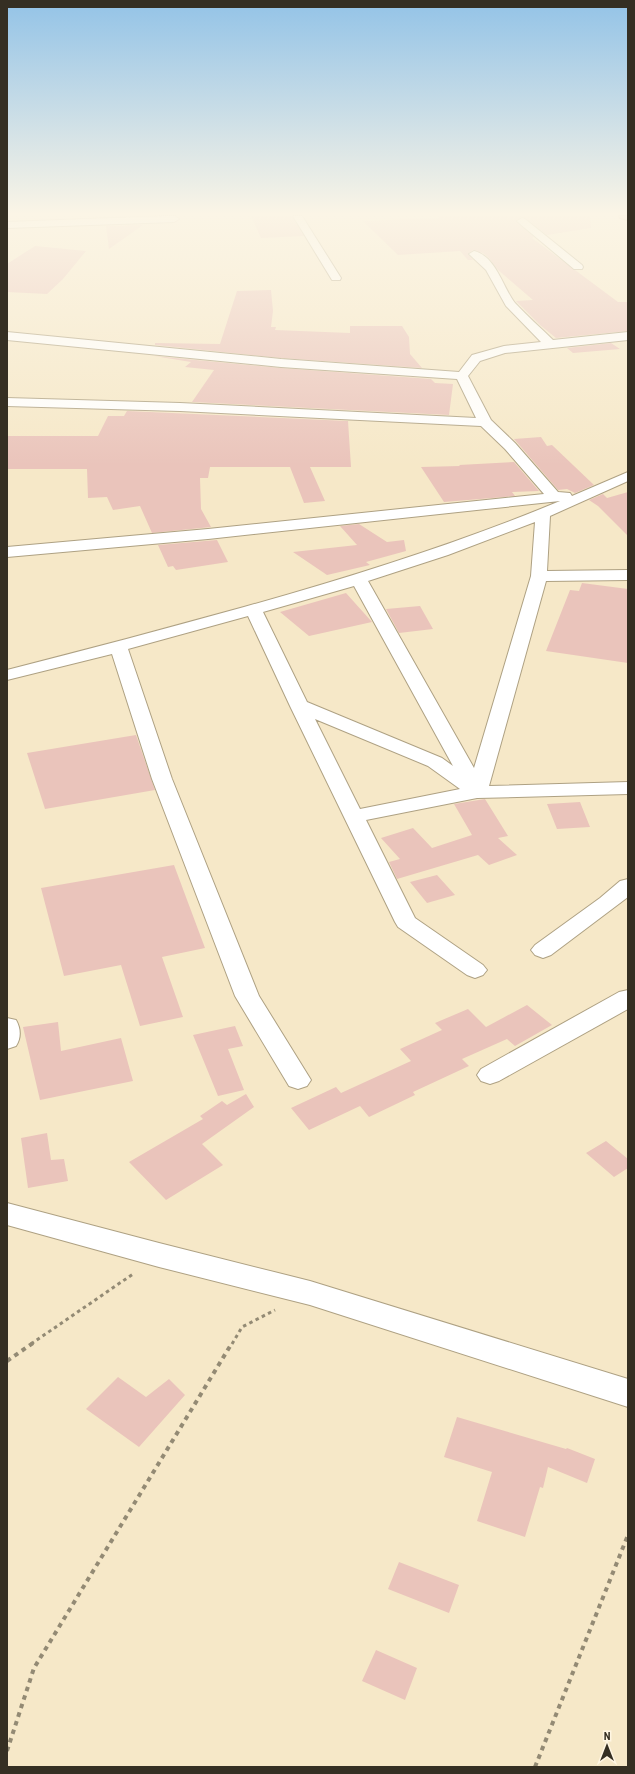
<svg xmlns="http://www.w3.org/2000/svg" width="635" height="1774" font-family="'Roboto Condensed',sans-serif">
<rect width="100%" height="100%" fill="#f6e8c8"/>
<path fill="#eac4bb" d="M251 216H292L304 236 261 238Z
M438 216H590L591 228 547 235 525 218 521 217 516 221 534 237 532 238 618 302H628V331L556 338 540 325 516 301 533 300 497 269 489 258 483 253 473 250 468 254 473 260H468L460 251 398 255 363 221 440 218Z
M143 225 109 249 106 226Z
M35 246 86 251 63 279 47 294 7 292V264Z
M271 290 273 311 271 327H276L275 330 350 333V326H402L409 337 410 354 422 368 281 358 155 345V343L220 344 237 291Z
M611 343 620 349 573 353 567 348Z
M154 356 281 368 431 379 435 383 453 384 449 415 192 402 214 370 185 367 191 362Z
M127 411 348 421 351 467H310L325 501 304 503 290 467H210L208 478H200L201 509 211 527 152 533 140 506 113 510 107 497 88 498 87 469H7V436H98L108 416H124Z
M541 437 547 446 552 445 594 485 575 493 567 489 558 490 514 439Z
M514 462 539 491 512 492 515 496 444 502 421 467 460 466 459 465Z
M628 492V536L598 506 589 500 603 494 607 498Z
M359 524 387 542 404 540 406 551 366 562 370 565 327 575 293 552 357 545 340 526Z
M217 540 228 562 176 570 173 566 168 567 158 545Z
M582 583 628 589V663L546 651 570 590 579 591Z
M346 593 372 622 309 636 280 612Z
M420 606 433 629 399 633 386 609Z
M136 735 155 790 45 809 27 753Z
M485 799 508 836 498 838 517 855 489 865 478 855 397 879 389 862 400 859 381 838 413 828 432 848 472 835 454 804Z
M580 802 590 827 557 829 547 804Z
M174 865 205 948 162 957 183 1017 140 1026 121 965 64 976 41 888Z
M437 875 455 895 427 903 410 882Z
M527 1005 552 1025 515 1046 507 1039 462 1059 469 1066 413 1092 415 1095 369 1117 360 1106 309 1130 291 1108 336 1087 341 1093 411 1061 400 1049 442 1030 435 1023 468 1009 486 1027Z
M58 1022 61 1051 121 1038 133 1081 40 1100 23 1027Z
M235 1026 243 1046 228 1049 244 1090 218 1096 193 1035Z
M246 1094 254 1107 202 1144 223 1165 166 1200 129 1162 203 1119 200 1116 222 1101 227 1105Z
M47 1133 51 1160 64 1159 68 1181 28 1188 21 1138Z
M606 1141 628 1159V1168L614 1177 586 1153Z
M118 1377 146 1397 169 1379 185 1395 139 1447 86 1409Z
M457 1417 566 1449 567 1448 595 1459 587 1483 548 1467 543 1488 540 1487 525 1537 477 1521 492 1472 444 1457Z
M399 1562 459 1585 449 1613 388 1589Z
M376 1650 417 1668 405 1700 362 1681Z"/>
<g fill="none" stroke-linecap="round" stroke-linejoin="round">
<g stroke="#aea183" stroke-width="2">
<path id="minor" d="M166 216H175L179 219 174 222 7 228V222Z
M293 216H302L341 278 340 280H332Z
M522 218 525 219 582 265 583 267 582 269H574L519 223 517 221Z
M474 251C496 256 503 288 515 303 527 316 541 328 553 340L628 332V340L505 353 480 361 468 376 491 420 515 443 558 492 570 493 572 496 628 472V481L550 516 547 571 628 570V580L546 581 489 786 628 782V794L477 798 366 820 415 918 483 965 487 970 483 975 475 978 467 975 398 927 395 922 290 706 248 616 128 649 172 779 259 996 311 1080 307 1086 298 1089 289 1086 235 996 152 779 112 654 7 680V670C86 650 165 629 244 607 351 577 457 544 560 501L208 539 7 557V547L208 529 544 494 505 449 481 426 180 411 7 406V398L180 403 476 418 457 379 281 367 7 340V332L281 359 459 372 472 355 504 346 541 342 506 306 486 270 469 254ZM535 522 531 576 474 768 368 581 448 555ZM354 586 453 766 442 758 307 702 263 612ZM315 719 428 766 460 789 360 809Z
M628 879V897L551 955 543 958 535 955 531 950 535 945 600 898 620 881Z
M628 990V1009L499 1081 490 1084 481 1081 477 1075 481 1069 619 992Z
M7 1018 16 1020C21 1029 21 1038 16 1046L7 1049Z
M7 1203 159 1243 310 1281 628 1379V1407L310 1305 159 1267 7 1225Z"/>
</g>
<g stroke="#a47239" stroke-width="2">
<path id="major" d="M619 216H628V220L620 218Z"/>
</g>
<path stroke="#938a74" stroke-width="3" stroke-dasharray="3.5 3.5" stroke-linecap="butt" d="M31 1344 133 1274
M232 1344 242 1327 275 1310"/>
<path stroke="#938a74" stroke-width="4" stroke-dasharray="4.5 4.5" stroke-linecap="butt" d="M7 1361 33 1343
M7 1751 34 1668 232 1343
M535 1767 628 1535"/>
<use href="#minor" fill="#fff" fill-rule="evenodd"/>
<use href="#major" fill="#ecc08f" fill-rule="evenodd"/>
</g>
<linearGradient id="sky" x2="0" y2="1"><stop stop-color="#93c3e7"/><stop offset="0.46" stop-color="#fbf5e6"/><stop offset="1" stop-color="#fbf5e6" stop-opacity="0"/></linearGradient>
<rect width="635" height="465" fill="url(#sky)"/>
<rect width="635" height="1774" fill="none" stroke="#352f23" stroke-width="16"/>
<g transform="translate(607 1746)" stroke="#fff6e3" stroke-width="3" paint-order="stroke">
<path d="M0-3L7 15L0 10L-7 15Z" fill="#352f23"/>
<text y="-6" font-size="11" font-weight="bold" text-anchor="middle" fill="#352f23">N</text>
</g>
</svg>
